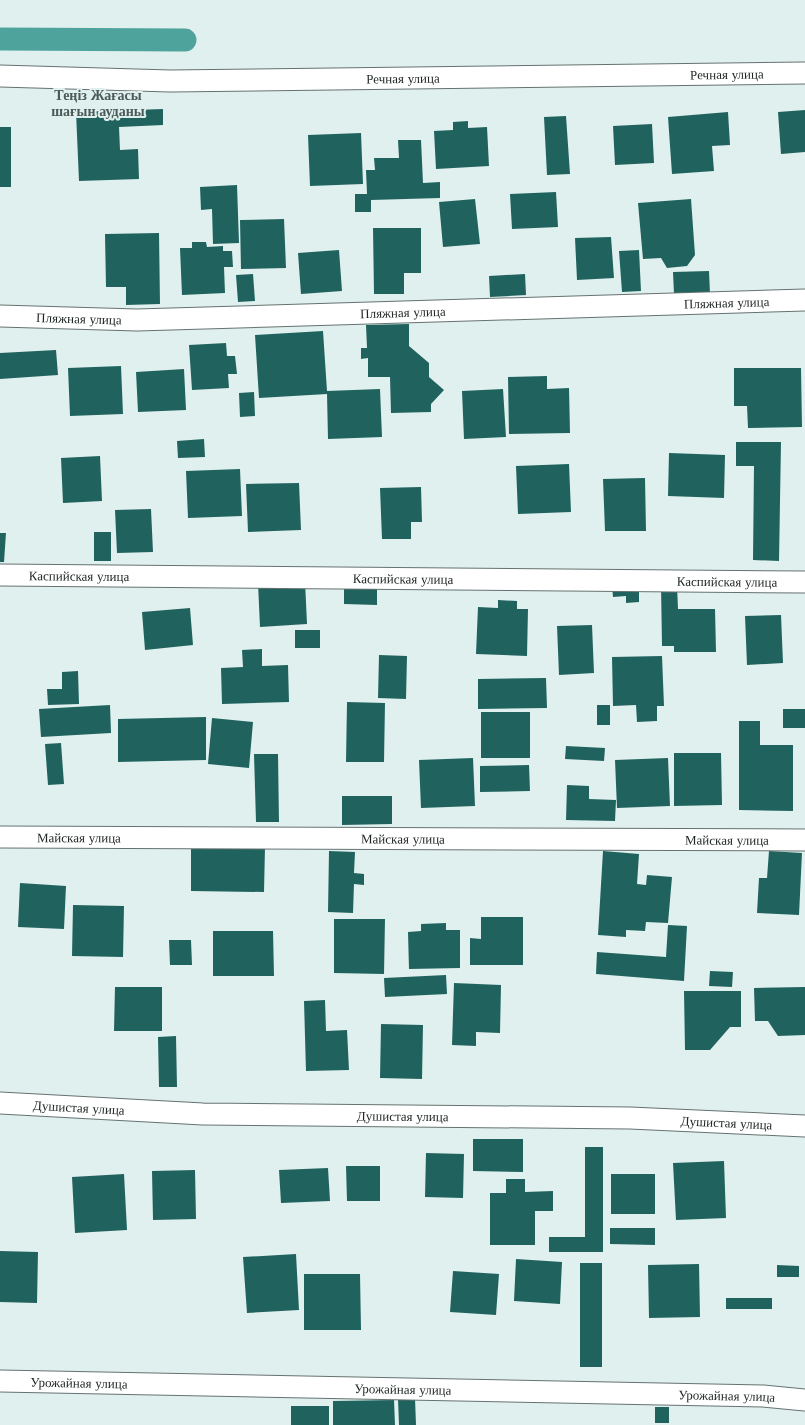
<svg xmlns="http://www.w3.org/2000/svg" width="805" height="1425" font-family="'Libre Baskerville',serif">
<rect width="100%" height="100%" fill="#e0f0ee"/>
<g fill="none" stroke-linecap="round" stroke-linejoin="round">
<path stroke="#4ea49d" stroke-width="23" d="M0 39 185 40"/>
</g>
<path fill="#20635e" d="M163 109V125L119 127 120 150 138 149 139 179 79 181 76 112Z
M805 110V152L781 154 778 112Z
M728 112 730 145 712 146 714 171 672 174 668 117Z
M566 116 570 174 547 175 544 117Z
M468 121V128L487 127 489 166 436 169 434 131 453 130V122Z
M652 124 654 163 615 165 613 126Z
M0 127H11V187H0Z
M361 133 363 184 310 186 308 135Z
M398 140H421L423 183 440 182V198L371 200V212H355V194H367L366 170H375L374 158H399Z
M237 185 239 243 213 244 212 209 201 210 200 187Z
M556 192 558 227 512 229 510 194Z
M475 199 480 244 443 247 439 202Z
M691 199 695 255 687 266 667 268 661 258 643 259 638 203Z
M284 219 286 268 241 269 240 220Z
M373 228H421V273H404V294H374Z
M159 233 160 304 126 305V287H106L105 234Z
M611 237 614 278 577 280 575 238Z
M192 242H206L207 247 223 246V251H232L233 267H224L225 293 182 295 180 248H192Z
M339 250 342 291 301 294 298 253Z
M639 250 641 291 622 292 619 251Z
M709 271 710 294H674L673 272Z
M253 274 255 301 238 302 236 275Z
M525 274 526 295 490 297 489 276Z
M409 324V346L429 363V377L444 390 431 404V412L391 413 390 377H368V358L361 359V348H367L366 325Z
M323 331 327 391 380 389 382 437 328 439 327 394 259 398 255 335Z
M226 343 227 356H235L237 374H228L229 388 192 390 189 345Z
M56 350 58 375 0 379V353Z
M121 366 123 414 70 416 68 368Z
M734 368H801L802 427 748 428 747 406H734Z
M184 369 186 410 138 412 136 372Z
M547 376V389L569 388 570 433 509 434 508 377Z
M503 389 506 437 464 439 462 391Z
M254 392 255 416 240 417 239 393Z
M204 439 205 457 178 458 177 441Z
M736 442H781L779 561 753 560 754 466H736Z
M669 453 725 455 724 498 668 496Z
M100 456 102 501 63 503 61 458Z
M569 464 571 512 518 514 516 466Z
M240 469 242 516 188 518 186 471Z
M645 478 646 531H605L603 479Z
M299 483 301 530 248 532 246 484Z
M421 487 422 522H411V539H382L380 488Z
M151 509 153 552 117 553 115 510Z
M94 532H111V561H94Z
M0 533H6L4 562H0Z
M305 581 307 624 260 627 258 583Z
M344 583H377V605L344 604Z
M612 585H639V602L626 603V596L613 597Z
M661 585H677L678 609H715L716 652H674V646H662Z
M498 600 517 601V609H528L527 656 476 654 478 607 498 608Z
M190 608 193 645 145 650 142 612Z
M781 615 783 663 747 665 745 616Z
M592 625 594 673 559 675 557 626Z
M295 630H320V648H295Z
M262 649V666L288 665 289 702 222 704 221 668 243 667 242 650Z
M379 655 407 656 406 699 378 698Z
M662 656 664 706H657V721L637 722 636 705 613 706 612 657Z
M78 671 79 704 48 705 47 689H62V672Z
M546 678 547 708 478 709V679Z
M347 702 385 703 384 762H346Z
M110 705 111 733 41 737 39 709Z
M597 705H610V725H597Z
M783 709H805V728H783Z
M481 712H530V758H481Z
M206 717V760L118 762V719Z
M212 718 253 722 249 768 208 764Z
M739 721H760V745H793V811L739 810Z
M61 743 64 784 48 785 45 744Z
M566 746 605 748 604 761 565 759Z
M674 753H721L722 805 674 806Z
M254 754H278L279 822H256Z
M473 758 475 806 421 808 419 760Z
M668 758 670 806 617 808 615 760Z
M529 765 530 791 480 792V766Z
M567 785 589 786V799L616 800 615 821 566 820Z
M342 796H392V824L342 825Z
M191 847H265L264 892 191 891Z
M329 851 355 852 354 873 364 874V885L354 884 353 913 328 912Z
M603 851 639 854 637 884 646 885 647 875 672 877 668 923 646 922 645 931 626 930V937L598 935Z
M769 851 802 853 799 915 757 913 759 878H767Z
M20 883 66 886 64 929 18 927Z
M73 905 124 906 123 957 72 956Z
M481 917H523V965H470V938L481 939Z
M334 919H385L384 974 334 973Z
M446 923V930H460V968L409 969 408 932 421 931V924Z
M668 925 687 926 684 981 596 974 597 952 666 957Z
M213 931H273L274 976H213Z
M169 940H191L192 965H170Z
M710 971 733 972 732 987 709 986Z
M446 975 447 994 385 997 384 978Z
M454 983 501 985 500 1033 476 1032V1046L452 1045Z
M115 987H162V1031H114Z
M805 987V1035L778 1036 768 1021H755L754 988Z
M684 991H741V1027H730L710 1050H685Z
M325 1000 326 1031 347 1030 349 1070 306 1071 304 1001Z
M381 1024 423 1025 422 1079 380 1078Z
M176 1036 177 1087H159L158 1037Z
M473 1139H523V1172L473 1171Z
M585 1147H603V1252H549V1237H585Z
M426 1153 464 1154 463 1198 425 1197Z
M724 1161 726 1218 676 1220 673 1163Z
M346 1166H380V1201H347Z
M328 1168 330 1201 281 1203 279 1170Z
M195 1170 196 1219 153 1220 152 1171Z
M124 1174 127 1230 75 1233 72 1177Z
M611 1174H655V1214H611Z
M506 1179H525V1192L553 1191V1211H535V1245H490V1193H506Z
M610 1228H655V1245L610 1244Z
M0 1251 38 1252 37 1303 0 1302Z
M296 1254 299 1310 247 1313 243 1257Z
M516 1259 562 1262 560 1304 514 1301Z
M580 1263H602V1367H580Z
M699 1264 700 1317 649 1318 648 1265Z
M777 1265 799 1266V1277H777Z
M453 1271 499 1274 496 1315 450 1312Z
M304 1274H360L361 1330H304Z
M726 1298H772V1309H726Z
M415 1398 416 1425H399L398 1399Z
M394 1400 395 1425H333V1401Z
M291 1406H329V1425H291Z
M655 1407H669V1423H655Z"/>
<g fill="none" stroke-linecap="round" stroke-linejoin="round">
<g stroke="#657271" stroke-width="23">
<g id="street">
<path id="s1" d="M0 76 170 81 805 73"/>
<path id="s2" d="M0 316 137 320 805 300"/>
<path id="s3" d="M0 575 805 582"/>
<path id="s4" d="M0 837 805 840"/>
<path id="s5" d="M0 1103 203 1114 630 1118 805 1126"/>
<path id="s6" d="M0 1381 763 1396 805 1400"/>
</g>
</g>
<use href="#street" stroke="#fff" stroke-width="21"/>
</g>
<g text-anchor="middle" stroke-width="4" stroke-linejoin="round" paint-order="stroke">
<g font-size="13" fill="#1e2423" stroke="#e0f0ee">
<text dy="5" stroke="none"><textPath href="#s1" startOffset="727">Речная улица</textPath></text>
<text dy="5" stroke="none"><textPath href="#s1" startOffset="403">Речная улица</textPath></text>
<text dy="5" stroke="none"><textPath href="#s2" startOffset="727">Пляжная улица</textPath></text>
<text dy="5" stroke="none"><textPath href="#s2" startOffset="403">Пляжная улица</textPath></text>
<text dy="5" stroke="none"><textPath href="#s2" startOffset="79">Пляжная улица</textPath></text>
<text dy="5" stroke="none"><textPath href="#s3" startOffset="79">Каспийская улица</textPath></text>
<text dy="5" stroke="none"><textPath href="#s3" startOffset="403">Каспийская улица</textPath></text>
<text dy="5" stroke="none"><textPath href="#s3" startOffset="727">Каспийская улица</textPath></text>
<text dy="5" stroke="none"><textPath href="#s4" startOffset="79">Майская улица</textPath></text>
<text dy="5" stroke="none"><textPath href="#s4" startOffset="403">Майская улица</textPath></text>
<text dy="5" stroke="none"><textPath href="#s4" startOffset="727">Майская улица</textPath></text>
<text dy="5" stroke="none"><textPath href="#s5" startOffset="79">Душистая улица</textPath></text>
<text dy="5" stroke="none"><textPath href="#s5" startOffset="403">Душистая улица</textPath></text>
<text dy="5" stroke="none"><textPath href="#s5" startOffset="727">Душистая улица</textPath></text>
<text dy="5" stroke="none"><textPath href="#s6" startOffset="79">Урожайная улица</textPath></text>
<text dy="5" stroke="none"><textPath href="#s6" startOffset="403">Урожайная улица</textPath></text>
<text dy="5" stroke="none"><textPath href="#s6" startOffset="727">Урожайная улица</textPath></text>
</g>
<g font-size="14" font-weight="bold" fill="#4b5957" stroke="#e0f0ee">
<text x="98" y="100">Теңіз Жағасы<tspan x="98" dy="16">шағын ауданы</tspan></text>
</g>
</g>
</svg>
